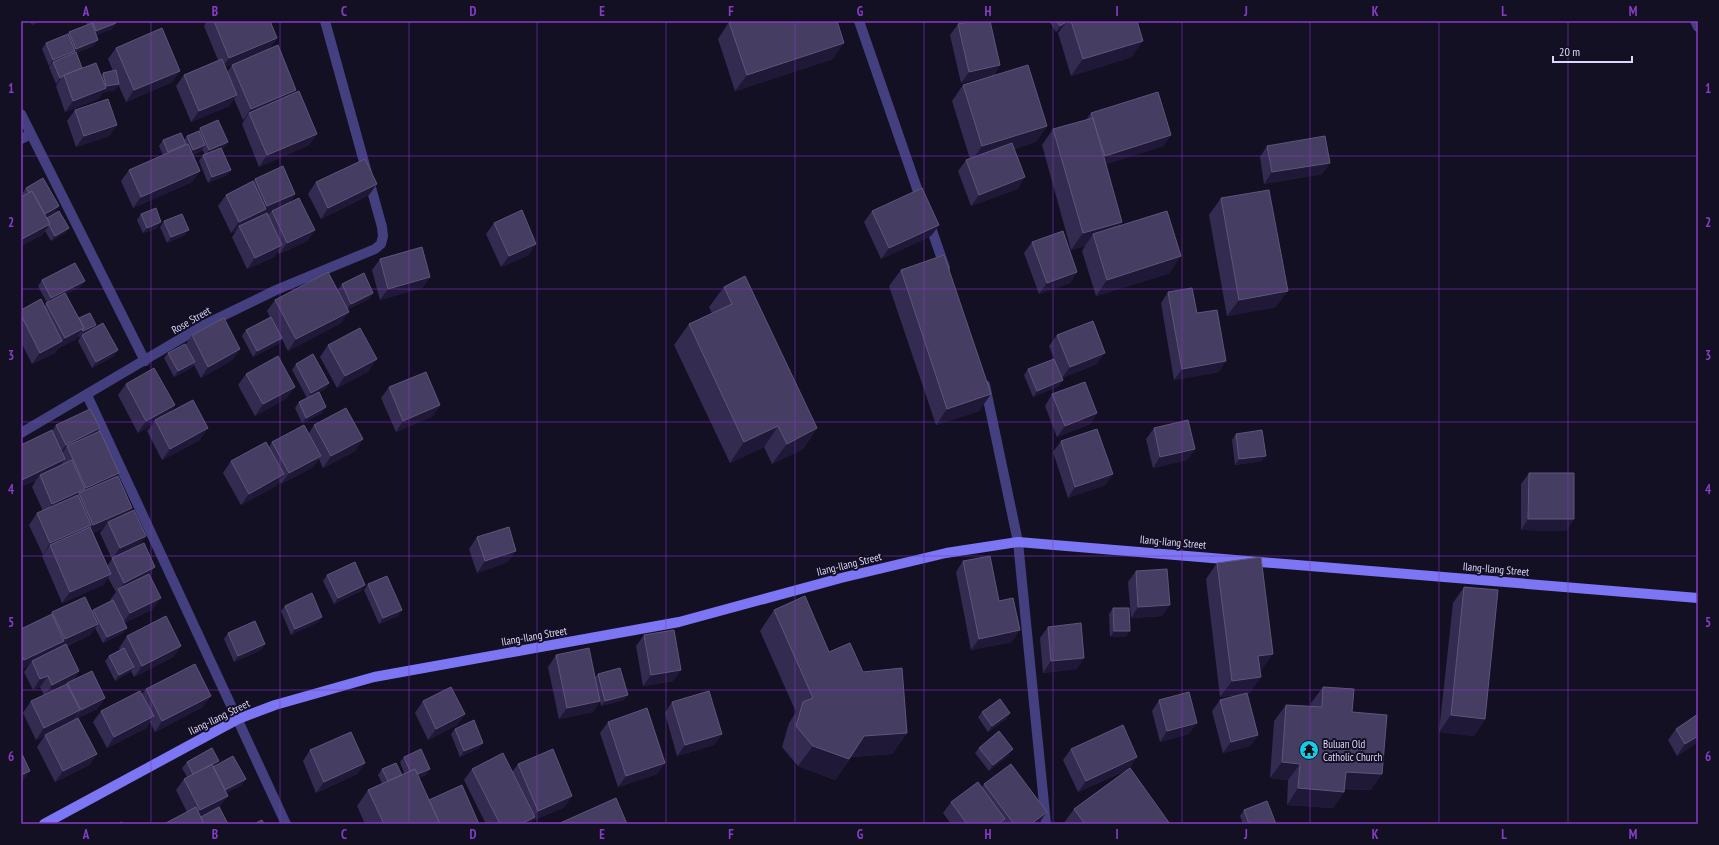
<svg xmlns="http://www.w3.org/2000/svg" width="1719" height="845" font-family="'PT Sans Narrow',sans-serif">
<rect width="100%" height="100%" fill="#141024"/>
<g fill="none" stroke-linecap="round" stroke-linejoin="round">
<path stroke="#443f7f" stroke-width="10" d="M859 21 922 203
M1695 21 1698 27
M21 114 145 361
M21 139 31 134
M929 222 945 268
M985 385 1018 542 1046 824
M87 395 286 824
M21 433 204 325 276 290 375 249 381 244 383 236 382 227 325 21"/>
<path stroke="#7d76f4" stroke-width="10" d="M44 824 238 719 275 705 374 677 679 622 841 578 946 553 1018 542 1698 598"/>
</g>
<path fill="#342b50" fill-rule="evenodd" d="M30 21H42L32 25Z
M86 21H115L112 29 96 35 94 46 76 53 82 68 101 76 103 73 113 71 108 59 116 48 180 71 172 82 126 102 118 84H119L115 90 103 92 98 99 65 112 56 86 58 83 56 84 49 67 51 64 49 66 42 49 46 43 67 35 69 32 87 25Z
M207 21H270L277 38 269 49 296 90 293 94 317 134 309 145 259 167 242 124 245 119 243 120 234 99 229 106 191 122 176 86 184 75 218 60 204 26ZM269 49 232 65 227 72 225 67Z
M1049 21H1137L1132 57 1071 76 1058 33 1062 28 1056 32Z
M729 22 833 59 735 91 718 39Z
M958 24 1000 65 993 76 1047 126 1036 142 1014 149 1025 177 1017 189 971 206 958 171 966 160 970 159 952 101 963 85 990 76 961 83 950 35Z
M75 110 117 125 109 136 76 147 67 121Z
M1091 113 1171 135 1163 146 1106 164 1120 226 1170 273 1096 296 1082 251 1085 246 1071 250 1042 145 1053 129 1086 120Z
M200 128 224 148 222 149 231 170 227 175 208 183 199 161 203 155H205L202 149 201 151 193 155 200 171 192 182 133 208 121 181 129 170 163 155 159 146 163 140H184L187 136 198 132Z
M1267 146 1330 163 1322 174 1264 184 1260 157Z
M255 179 295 194 289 203 315 230 307 241 279 254 278 251 274 257 247 269 232 237 236 231 231 233 218 206 226 195 253 181Z
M316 182 369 195 321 219 308 194Z
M26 188 55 212 46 217 47 218 69 228 65 233 51 241 45 231 42 235 21 246V197L23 196 22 194Z
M1221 198 1276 307 1227 316 1209 215Z
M872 211 939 225 931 236 881 259 864 222Z
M141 214 157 228 143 233 137 220Z
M164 221 185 235 167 243 160 227Z
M494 223 529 255 501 267 486 234Z
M1032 242 1077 272 1070 283 1039 294 1024 253Z
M380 259 430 277 422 288 380 300 372 270Z
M901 270 991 394 979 411 936 425 889 286Z
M42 280 85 281 81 286 66 294 79 318 96 325 93 328 114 356 92 368 78 341 81 336 79 337 78 336 76 339 57 349 55 353 32 364 21 342V310L44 306 47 303 38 286Z
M342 284 373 293 369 299 348 309 341 323 288 351 282 339 278 344 253 357 242 336 246 330 270 317 267 311 275 300 338 290Z
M724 287 817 428 803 449 772 464 764 447 730 463 674 345 689 324 712 313 709 307Z
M1168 292 1197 313 1219 372 1174 380 1161 303Z
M192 335 240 349 232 360 201 378 194 365 191 368 174 377 164 358 168 353 186 344Z
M1057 335 1097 364 1062 378 1049 346Z
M328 345 369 371 337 388 320 357Z
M296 364 329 383 325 389 319 392 322 413 302 423 295 408 299 402 307 398 292 370Z
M1028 369 1063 380 1059 386 1033 397 1024 375Z
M246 374 287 398 255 416 238 385Z
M126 384 175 405 170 412 200 440 162 460 147 431 152 425 138 433 118 395Z
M389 387 440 405 433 416 396 432 381 398Z
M1052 394 1097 413 1090 424 1057 437 1045 406Z
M56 425 100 428 97 432 116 477 129 512 146 536 139 545 150 575 153 609 124 623 123 633 103 643 95 628 90 635 67 646 79 671 73 680 105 698 97 709 78 718 97 754 89 765 55 782 37 747 45 735 53 731 36 740 23 713 31 701 44 695 40 687 33 690 24 672 29 665 21 669V629L50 616 52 612H92L93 610 111 601 110 600 116 592 108 578 103 585 62 603 42 556 44 554 43 555 29 525 37 513 43 511 32 487 36 480 21 487V445L52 431ZM104 528 100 533 112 559 107 566 93 533Z
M314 425 363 439 355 451 323 468 319 459 313 467 281 484 280 481 276 486 241 505 223 473 231 461 269 447 272 442 309 433Z
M1154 428 1195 449 1187 460 1153 468 1146 439Z
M1236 434 1262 461 1235 465 1232 440Z
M1061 441 1113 474 1105 485 1068 498 1053 452Z
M1529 473 1574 519 1566 531 1521 530V484Z
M477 537 508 562 477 573 469 549Z
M963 561 999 601 1012 642 971 650 956 572Z
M1217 563 1261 671H1260L1250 693 1247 694 1258 735 1250 746 1223 753 1212 711 1220 700 1240 695 1220 697 1206 579Z
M1136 571 1162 616 1131 618 1128 582Z
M327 575 361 591 334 604 323 581Z
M368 584 402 610 398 616 379 624 364 590Z
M1464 587 1485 719 1474 736 1439 732 1453 603Z
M285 606 322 617 318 622 291 635 281 611Z
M1113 608 1126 637H1110L1109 614Z
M774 610 829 652 863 672 907 733 892 754 851 757 835 780 798 766 782 747 789 723 796 712 760 631Z
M1048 627 1077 669 1043 673 1040 638Z
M228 633 265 644 261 650 234 662 224 639Z
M644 635 681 670 673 681 643 686 636 646Z
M127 636 181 646 173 657 134 677 131 671 130 672 115 681 105 661 109 656 120 650 119 648Z
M556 655 595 677 598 674 624 700 601 706 600 701 593 712 559 719 548 667Z
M1323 687 1352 712 1371 790 1344 789V792L1333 808 1287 805 1288 780 1270 778 1274 721 1286 705 1311 706V703Z
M146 689 203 707 155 732 150 722 146 728 107 748 93 722 101 711 142 694Z
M1159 700 1189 734 1160 742 1152 711Z
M423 701 465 714 457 725 428 740 415 713Z
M672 702 722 734 714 745 677 756 665 713Z
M982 712 1010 713 1006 719 988 732 978 717Z
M1698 714V742L1677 756 1668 740 1676 729Z
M608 722 665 763 657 774 618 787 600 733Z
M455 729 483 743 479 748 460 757 451 734Z
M979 748 1009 755 989 771 975 753Z
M1071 749 1130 768 1170 824H1063L1074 809 1129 769 1078 792 1063 760Z
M310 750 365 763 357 774 316 793 303 761Z
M404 757 426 775 419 778 429 800 479 824H365L357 806 368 790 382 783 378 775 382 769 402 775 404 773 400 762Z
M187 762 215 766 242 785 226 793 220 807 228 824 187 812 176 790 184 779 187 777 182 768Z
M518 764 565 807 532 821 530 824H486L464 780 472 769 512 772Z
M984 784 1039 823 1038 824H951L943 813 951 802 982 787Z
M1244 810 1276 824H1243L1240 816Z"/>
<path fill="#1f1837" d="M35 21H42L32 25Z
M1066 22 1062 28 1056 32 1060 26Z
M116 23 112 29 92 37 96 31Z
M277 38 269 49 221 69 229 58Z
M98 40 94 46 53 62 49 66 53 60 74 51 76 49Z
M1143 41 1132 57 1071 76 1083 59Z
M844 43 833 59 735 91 747 75Z
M1000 65 992 76 961 83 969 72Z
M180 71 172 82 126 102 134 90Z
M62 77 58 83 56 84 60 78Z
M119 84 115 90 103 92 98 99 65 112 73 101 106 86Z
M296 90 288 101 249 113 245 119 243 120 251 109Z
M237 95 229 106 191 122 199 111Z
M117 125 109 136 76 147 84 136Z
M1047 126 1036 142 971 162 982 146Z
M317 134 309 145 259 167 267 155Z
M1171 135 1163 146 1097 167 1105 156Z
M228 142 224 148 205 156 209 150Z
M205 145 201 151 189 156 193 150Z
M1330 163 1322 174 1264 184 1272 172Z
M231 170 227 175 208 183 212 177Z
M200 171 192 182 133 208 141 197Z
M1025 177 1017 189 971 206 979 195Z
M377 184 369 195 321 219 328 208Z
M295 194 287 205 272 211 270 213 239 226 236 231 231 233 239 222 265 209 267 206Z
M59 206 55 212 38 222 42 216Z
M161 222 157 228 143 233 147 228Z
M1122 222 1111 239 1093 234 1085 246 1071 250 1083 233Z
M50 224 42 235 21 246V240L22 239Z
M939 225 931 236 881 259 889 248Z
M69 228 65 233 51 241 55 236Z
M189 230 185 235 167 243 171 237Z
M315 230 307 241 279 254 287 243Z
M536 244 529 255 501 267 509 256Z
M282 245 274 257 247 269 255 258Z
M1181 256 1170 273 1096 296 1107 280Z
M1077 272 1070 283 1039 294 1047 283Z
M430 277 422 288 380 300 388 289Z
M85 281 81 286 47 304 51 298Z
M1288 291 1276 307 1227 316 1239 300Z
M373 293 369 299 347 309 351 304Z
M349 312 341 323 288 351 296 339Z
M96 325 92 331 82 335 79 337 83 331Z
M84 328 76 339 57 349 55 353 32 364 40 353 62 342 65 338Z
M282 338 278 344 253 357 257 351Z
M240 349 232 360 201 378 208 367Z
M118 350 114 356 92 368 96 362Z
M1105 353 1097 364 1062 378 1070 367Z
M377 359 369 371 337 388 345 376Z
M1226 361 1219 372 1174 380 1182 369Z
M195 362 191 368 174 377 178 371Z
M1063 380 1059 386 1033 397 1037 391Z
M329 383 325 389 307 399 311 393Z
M295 387 287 398 255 416 263 404Z
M991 394 979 411 936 425 947 409Z
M175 405 167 416 155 420 152 425 138 433 146 421Z
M440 405 433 416 396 432 403 421Z
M326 407 322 413 302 423 306 418Z
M1097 413 1090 424 1057 437 1065 426Z
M778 426 764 447 730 463 744 442Z
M100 428 92 439 67 446 61 455 58 456 66 445Z
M208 428 200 440 162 460 170 449Z
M817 428 803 449 772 464 787 444Z
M363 439 355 451 323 468 331 456Z
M1195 449 1187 460 1153 468 1160 457Z
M321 456 313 467 281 484 289 473Z
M1266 456 1262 461 1235 465 1239 459Z
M65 459 57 470 40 475 36 480 21 487V481L22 480Z
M119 473 111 484 80 496 86 488Z
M284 474 276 486 241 505 249 494Z
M1113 474 1105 485 1068 498 1075 487Z
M85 489 80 495 79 493 73 501 44 515 52 504Z
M132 508 124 519 108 522 104 528 85 536 93 525Z
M1528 519H1574L1566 531 1521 530Z
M91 525 83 537 50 545 44 554 43 555 50 543Z
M146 536 138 547 112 559 120 548Z
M516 551 508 562 477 573 485 561Z
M155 567 148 578 119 590 124 583Z
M111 574 103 585 62 603 70 592Z
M365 585 361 591 334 604 338 598Z
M161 598 153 609 122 624 130 613Z
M1170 605 1162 616 1131 618 1138 607Z
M402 610 398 616 379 624 383 618Z
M322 617 318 622 291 635 295 629Z
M98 624 90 635 32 661 29 665 21 669V664L24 660 63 641 65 639Z
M127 628 123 633 103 643 107 637Z
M1020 630 1012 642 971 650 979 639Z
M1114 631H1130L1126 637H1110Z
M265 644 261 650 234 662 238 656Z
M181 646 173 657 134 677 142 666Z
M1273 654 1261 671 1247 673 1258 656Z
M1084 658 1077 669 1043 673 1051 661Z
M134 667 130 672 115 681 119 675Z
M681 670 673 681 643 686 651 675Z
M79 671 71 682 67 683 65 685 45 696 52 685Z
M48 676 40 687 33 690 40 679Z
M1261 677 1250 693 1220 697 1232 681Z
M628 695 624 700 601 706 605 701Z
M211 696 203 707 155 732 162 721Z
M105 698 97 709 73 721 81 710Z
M600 701 593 712 559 719 567 708Z
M80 710 72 722 36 740 44 728Z
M1010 713 1006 719 988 732 992 726Z
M465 714 457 725 428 740 436 729Z
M1451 715 1485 719 1474 736 1439 732Z
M154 716 146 728 107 748 114 737Z
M1197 723 1189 734 1160 742 1167 731Z
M907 733 892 754 850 757 864 736Z
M722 734 714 745 677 756 685 745Z
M1258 735 1250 746 1223 753 1231 742Z
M1698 736V742L1677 756 1685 744Z
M483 743 479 748 460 757 464 751Z
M813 746 849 759 835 780 798 766Z
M1013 749 1009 755 989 771 993 765Z
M97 754 89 765 55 782 63 771Z
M1137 757 1130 768 1078 792 1086 781Z
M219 761 215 766 193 775Z
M1282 762 1300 764 1288 780 1270 778Z
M365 763 357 774 316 793 324 782Z
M665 763 657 774 618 787 626 776Z
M430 769 426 775 408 782 412 777Z
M30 771 22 782H21V775Z
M1346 772 1382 774 1371 790 1334 788Z
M246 779 242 785 219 797 223 791Z
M1298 788 1344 792 1333 808 1287 805Z
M228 796 220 807 192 822 200 810Z
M572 796 565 807 532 821 530 824H521L533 818 538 811Z
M1047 812 1039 823 1038 824H1031Z
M1005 819 1001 824H998Z"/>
<path fill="#463d62" stroke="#5d567a" d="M92 21H115L116 23 96 31Z
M214 21H270L277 38 229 58Z
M733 21H837L844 43 747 75 729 22Z
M970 21H990L1000 65 969 72 958 24Z
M1056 21H1067L1066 22 1060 26Z
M1071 21H1137L1143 41 1083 59Z
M92 23 98 40 76 49 69 32Z
M162 28 180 71 134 90 116 48Z
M68 34 75 51 53 60 46 43Z
M278 45 296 90 251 109 232 65Z
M76 52 82 68 64 75 62 77 60 78 53 62Z
M222 59 237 95 199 111 184 75Z
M96 63 106 88 73 101 64 75Z
M1028 65 1047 126 982 146 963 85Z
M116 70 119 84 106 86 103 73Z
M299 91 317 134 267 155 249 113Z
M1158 92 1171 135 1105 156 1091 113Z
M108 99 117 125 84 136 75 110Z
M1093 118 1122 222 1083 233 1053 129Z
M218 120 228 142 209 150 200 128Z
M199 131 205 145 193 150 187 136Z
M181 133 186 144 168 152 163 140Z
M1325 136 1330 163 1272 172 1267 146Z
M1012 143 1025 177 979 195 966 160Z
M188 144 200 171 141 197 129 170Z
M221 148 231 170 212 177 203 155Z
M365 159 377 184 328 208 316 182Z
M283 166 295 194 267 206 255 179Z
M43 178 59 206 45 214 32 191 29 193 26 188Z
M253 181 266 209 239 222 226 195Z
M922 188 939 225 889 248 872 211Z
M1269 190 1288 291 1239 300 1221 198Z
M32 191 50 224 22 239 21 236V197Z
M299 198 315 230 287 243 272 211Z
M156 208 161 222 147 228 141 214Z
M522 210 536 244 509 256 494 223Z
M59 211 69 228 55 236 49 225 50 224 47 218Z
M1167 211 1181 256 1107 280 1093 234Z
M267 213 282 245 255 258 239 226Z
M182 214 189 230 171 237 164 221Z
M1063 231 1077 272 1047 283 1032 242Z
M422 247 430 277 388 289 380 259Z
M944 255 991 394 947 409 901 270Z
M75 263 85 281 51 298 42 280Z
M328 272 349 312 296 339 275 300Z
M364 273 373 293 351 304 342 284Z
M745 276 817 428 787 444 778 426 744 442 689 324 732 304 724 287Z
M1192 288 1197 313 1217 310 1226 361 1182 369 1168 292Z
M65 293 84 328 65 338 46 303Z
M41 299 62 341 40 353 21 315V310Z
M90 313 96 325 83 331 82 330 84 328 79 318Z
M271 317 282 338 257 351 246 330Z
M224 318 240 349 208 367 192 335Z
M1093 321 1105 353 1070 367 1057 335Z
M103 323 118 350 96 362 82 335Z
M360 328 377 359 345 376 328 345Z
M185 344 195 362 178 371 168 353Z
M313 354 329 383 311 393 296 364Z
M278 356 295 387 263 404 246 374Z
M1054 359 1063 380 1037 391 1028 369Z
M154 368 175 405 146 421 126 384Z
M426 372 440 405 403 421 389 387Z
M1085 382 1097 413 1065 426 1052 394Z
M319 392 326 407 306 418 299 402Z
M193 400 208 428 170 449 155 420Z
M346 408 363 439 331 456 314 425Z
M90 409 100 428 66 445 56 425Z
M1188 420 1195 449 1160 457 1154 428Z
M304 425 321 456 289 473 272 442Z
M1097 429 1113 474 1075 487 1061 441Z
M52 430 65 459 22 480 21 478V445Z
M1262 430 1266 456 1239 459 1236 434Z
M100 431 119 473 86 488 67 446Z
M266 442 284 474 249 494 231 461Z
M72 460 85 489 52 504 40 475Z
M1529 473H1574V519H1528Z
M118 476 132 508 93 525 79 493Z
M78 495 91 525 50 543 37 513Z
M134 510 146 536 120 548 108 522Z
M90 527 111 574 70 592 50 545Z
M509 527 516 551 485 561 477 537Z
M144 543 155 567 124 583 112 558Z
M990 556 999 601 1013 598 1020 630 979 639 963 561Z
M1261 557 1273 654 1258 656 1261 677 1232 681 1217 563Z
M355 562 365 585 338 598 327 575Z
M1167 569 1170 605 1138 607 1136 571Z
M149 574 161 598 130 613 118 589Z
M387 576 402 610 383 618 368 584Z
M1464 587 1498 590 1485 719 1451 715Z
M312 593 322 617 295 629 285 606Z
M805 596 829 652 850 643 863 672 902 668 907 733 864 736 849 759 813 746 796 726 803 702 813 698 774 610Z
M85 597 98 624 65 639 52 612Z
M113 600 127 628 107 637 93 610Z
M1113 608H1129L1130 631H1114Z
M52 614 64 641 24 660 21 653V629Z
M166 616 181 646 142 666 127 636Z
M255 621 265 644 238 656 228 633Z
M1081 623 1084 658 1051 661 1048 627Z
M674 630 681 670 651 675 644 635Z
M66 644 79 671 52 685 48 676 40 679 32 661Z
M124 648 134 667 119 675 109 656Z
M589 648 600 701 567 708 556 655Z
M195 664 211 696 162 721 146 689Z
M620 668 628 695 605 701 598 674Z
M92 671 105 698 81 710 67 683Z
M67 684 80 710 44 728 31 701Z
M451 687 465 714 436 729 423 701Z
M1323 687 1354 689 1352 712 1387 715 1382 774 1346 772 1344 792 1298 788 1300 764 1282 762 1286 705 1322 707Z
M140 691 154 716 114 737 101 711Z
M709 691 722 734 685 745 672 702Z
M1189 692 1197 723 1167 731 1159 700Z
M1247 693 1258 735 1231 742 1220 700Z
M1000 699 1010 713 992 726 982 712Z
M647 708 665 763 626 776 608 722Z
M1698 714V736L1685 744 1676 729Z
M78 718 97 754 63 771 45 735Z
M474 720 483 743 464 751 455 729Z
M1123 725 1137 757 1086 781 1071 749Z
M999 731 1013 749 993 765 979 748Z
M351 732 365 763 324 782 310 750Z
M212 748 219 761 193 774 187 762Z
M421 749 430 769 418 774 415 769 410 771 404 757Z
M553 749 572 796 538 811 518 764Z
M21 752 30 771 21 775Z
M503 753 535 817 521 824H500L472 769Z
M233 756 246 779 225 790 213 767Z
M396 763 402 775 388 781 382 769Z
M212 764 228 796 200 810 184 779Z
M1011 764 1047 812 1031 824H1014L984 784Z
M1130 768 1170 824H1085L1074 809Z
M415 769 440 824H384L368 790Z
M978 782 1005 819 998 824H967L951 802Z
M462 785 479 824H440L429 800Z
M616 798 627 824H558Z
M1267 801 1276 824H1249L1244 810Z
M196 807 204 824H164Z
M219 807 228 824H204L201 817Z
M262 820 264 824H254Z
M122 822 123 824H118Z"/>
<path fill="none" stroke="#853dc5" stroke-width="1" stroke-opacity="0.55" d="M151 21V824M280 21V824M409 21V824M537 21V824M666 21V824M795 21V824M924 21V824M1053 21V824M1182 21V824M1310 21V824M1439 21V824M1568 21V824M21 156H1698M21 289H1698M21 422H1698M21 556H1698M21 690H1698"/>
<defs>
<g id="temple-disc" transform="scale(1)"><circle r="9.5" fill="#13ceeb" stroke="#141024"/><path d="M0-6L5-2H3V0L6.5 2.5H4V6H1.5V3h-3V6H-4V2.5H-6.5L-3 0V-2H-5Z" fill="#111"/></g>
</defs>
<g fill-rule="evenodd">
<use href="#temple-disc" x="1309" y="750"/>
</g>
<g text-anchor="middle" stroke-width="4" stroke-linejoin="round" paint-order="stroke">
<g font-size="11" fill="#dcd7fc" stroke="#141024">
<text transform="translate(191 320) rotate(-30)" y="4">Rose Street</text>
<text transform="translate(1173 542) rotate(5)" y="4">Ilang-Ilang Street</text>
<text transform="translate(849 564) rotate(-14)" y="4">Ilang-Ilang Street</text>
<text transform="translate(1496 569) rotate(5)" y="4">Ilang-Ilang Street</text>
<text transform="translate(534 636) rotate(-10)" y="4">Ilang-Ilang Street</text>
<text transform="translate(219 717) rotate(-26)" y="4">Ilang-Ilang Street</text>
</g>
<g font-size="11" fill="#dcd7fc" stroke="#141024" text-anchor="start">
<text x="1323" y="748">Buluan Old<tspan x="1323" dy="13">Catholic Church</tspan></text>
</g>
</g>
<rect width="1719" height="845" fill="none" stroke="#141024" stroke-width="44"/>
<path d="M1553 56v6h79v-6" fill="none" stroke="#dcd7fc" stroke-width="2"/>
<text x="1559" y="56" font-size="12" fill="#dcd7fc" stroke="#141024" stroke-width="3" paint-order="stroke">20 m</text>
<rect x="22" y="22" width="1675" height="801" fill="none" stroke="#853dc5" stroke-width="1.5"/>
<g font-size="13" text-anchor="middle" font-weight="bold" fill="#853dc5">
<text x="86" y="16">A</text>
<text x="215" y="16">B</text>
<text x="344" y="16">C</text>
<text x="473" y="16">D</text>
<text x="602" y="16">E</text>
<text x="731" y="16">F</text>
<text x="860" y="16">G</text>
<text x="988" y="16">H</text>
<text x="1117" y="16">I</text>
<text x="1246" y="16">J</text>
<text x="1375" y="16">K</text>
<text x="1504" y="16">L</text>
<text x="1633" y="16">M</text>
<text x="11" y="93">1</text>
<text x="1708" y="93">1</text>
<text x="11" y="227">2</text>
<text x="1708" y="227">2</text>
<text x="11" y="360">3</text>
<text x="1708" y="360">3</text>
<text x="11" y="494">4</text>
<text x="1708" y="494">4</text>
<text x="11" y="627">5</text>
<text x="1708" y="627">5</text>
<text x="11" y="761">6</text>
<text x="1708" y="761">6</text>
<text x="86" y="839">A</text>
<text x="215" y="839">B</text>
<text x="344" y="839">C</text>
<text x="473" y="839">D</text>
<text x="602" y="839">E</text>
<text x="731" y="839">F</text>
<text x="860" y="839">G</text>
<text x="988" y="839">H</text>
<text x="1117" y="839">I</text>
<text x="1246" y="839">J</text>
<text x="1375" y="839">K</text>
<text x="1504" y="839">L</text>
<text x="1633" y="839">M</text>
</g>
</svg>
